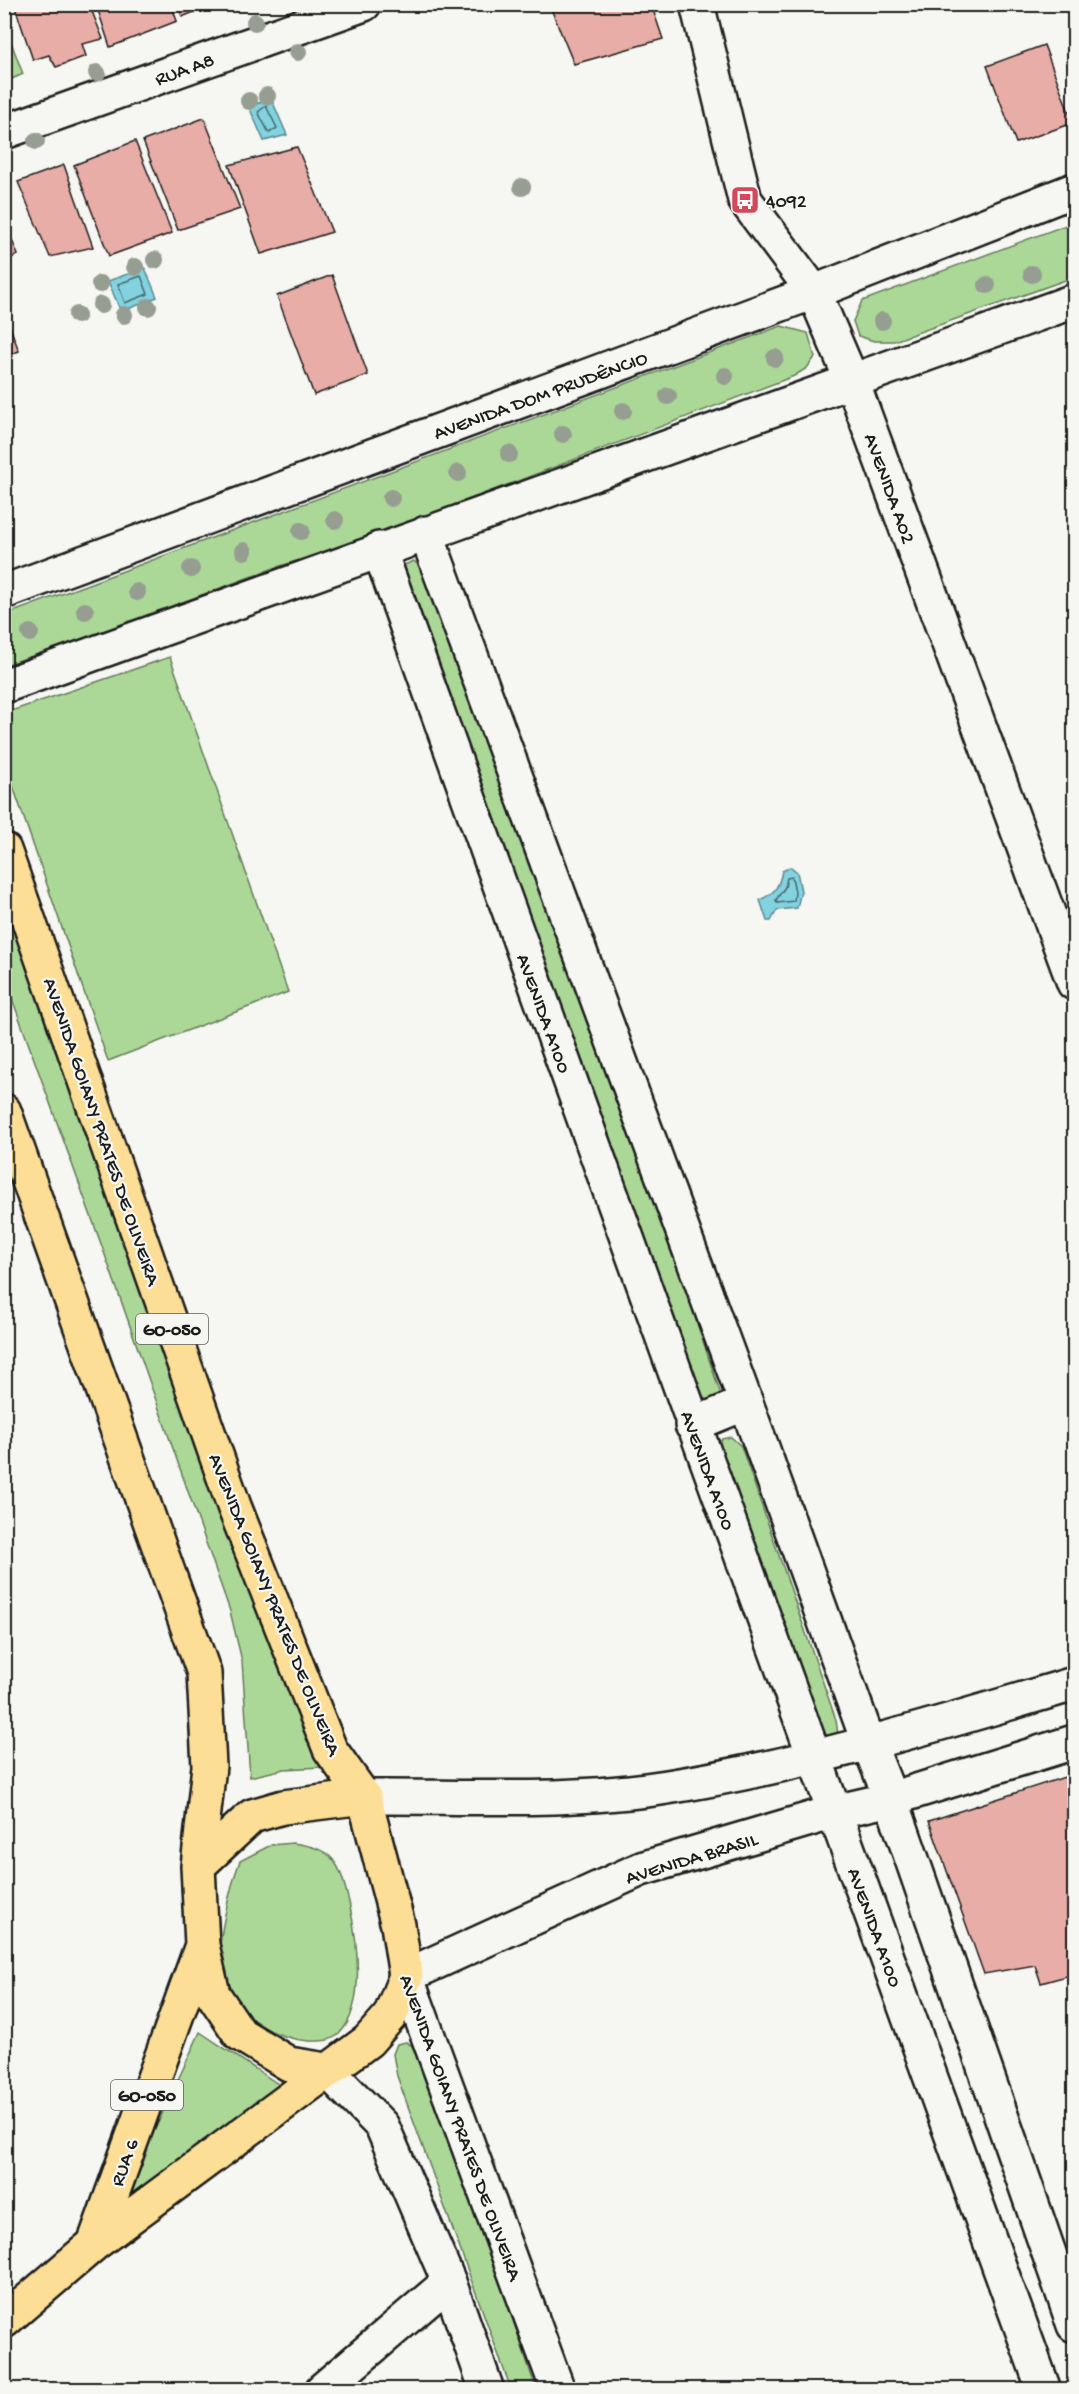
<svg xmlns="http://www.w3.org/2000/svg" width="1079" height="2394" font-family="'Gochi Hand',sans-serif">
<rect width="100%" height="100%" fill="#f6f6f2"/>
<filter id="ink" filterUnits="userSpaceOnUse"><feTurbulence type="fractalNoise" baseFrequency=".0167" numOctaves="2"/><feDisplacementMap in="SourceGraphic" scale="12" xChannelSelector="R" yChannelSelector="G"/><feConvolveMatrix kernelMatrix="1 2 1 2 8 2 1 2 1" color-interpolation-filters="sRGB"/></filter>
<g filter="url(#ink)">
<path fill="#abd897" stroke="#647a5a" stroke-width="1.5" d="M5 26 23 74 5 82H4Z
M1074 222V277L894 341H874L858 336 853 321 862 301Z
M781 326 808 333 815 357 807 368 794 376 362 540 274 568 78 641 5 665V615Z
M414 561 421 568 429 588 684 1284 721 1395 711 1405 701 1403 402 566Z
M170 657 288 992 108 1061 5 763V713Z
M4 876 322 1767 284 1769 250 1777 242 1661 230 1611 104 1252 5 979Z
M731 1437 741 1446 836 1720 838 1735 826 1740 819 1732 717 1447 722 1439Z
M293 1843C336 1849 339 1863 349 1902 357 1938 367 2006 339 2034 330 2042 320 2041 309 2041 269 2038 228 2010 220 1968 216 1944 231 1884 240 1861L271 1845Z
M200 2032 284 2088 115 2216Z
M406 2042 414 2047 420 2059 495 2265 536 2389H511L397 2076 393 2054 397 2044Z"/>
<path fill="#82d2df" stroke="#598991" stroke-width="1.5" d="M271 98 287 135 264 141 249 107Z
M145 268 157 297 121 312 108 281Z
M791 867 797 872 801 891 797 908 777 910 771 921H767L760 900C775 893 779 887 782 871Z"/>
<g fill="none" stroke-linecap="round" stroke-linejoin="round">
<path stroke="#45656a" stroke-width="1.5" d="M266 106 277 128 269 133 258 112Z
M141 276 148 294 125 303 118 284Z
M792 877 795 892 794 901 777 903 776 900 785 887 787 878Z"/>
</g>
<path fill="#e8ada6" stroke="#1c1c1c" stroke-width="1.5" d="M14 4H89L103 39 82 44 86 56 56 67 49 55 33 60Z
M96 4H171L177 21 110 47Z
M178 4H214L182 17Z
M549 4H651L663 39 574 64Z
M1044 45 1073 123 1016 143 987 66Z
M204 118 240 209 178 230 143 141Z
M135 141 172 233 109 256 74 165Z
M297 147 332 232 261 254 229 165Z
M64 165 93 247 50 257 18 182Z
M4 220 18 255 4 261Z
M332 275 368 375 314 395 277 296Z
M4 311 19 351 4 357Z
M1074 1774V1974L1041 1983 1035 1965 984 1974 929 1821Z"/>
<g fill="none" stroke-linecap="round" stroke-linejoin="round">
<g stroke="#1c1c1c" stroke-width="38">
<path id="minor" d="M697 4 745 200 814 292 852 381 1074 983
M4 132 364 4
M426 533 746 1403 869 1744 891 1799 1074 2325
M379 549C599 1164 821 1776 1044 2390
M4 592 814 292 1074 190
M4 686 1074 301
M692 1425 746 1403
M364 1797C464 1796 567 1803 667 1787 806 1765 939 1724 1074 1684
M327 2070 382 2126 449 2282 487 2390
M322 2390 449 2282
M558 2390 406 1976 641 1869 834 1812 891 1799 1074 1742"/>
</g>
<g stroke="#1c1c1c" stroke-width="38">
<path id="primary" d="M4 850 234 1506 330 1749 364 1797 398 1925 406 1976 390 2016 368 2041 94 2244 4 2321
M4 1111 204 1673 209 1766 198 1866 202 1945 213 1994 240 2034 289 2064 327 2070
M198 1866 252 1816 283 1807 364 1797
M94 2244 202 1945"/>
</g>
<use href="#minor" stroke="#f6f6f2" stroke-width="33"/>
<use href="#primary" stroke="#fcde96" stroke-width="33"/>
</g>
<g fill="#969d91">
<circle cx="255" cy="22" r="9"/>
<circle cx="298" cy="52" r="9"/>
<circle cx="97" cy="73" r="9"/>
<circle cx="267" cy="96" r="9"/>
<circle cx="249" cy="101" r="9"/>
<circle cx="36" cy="141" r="9"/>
<circle cx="522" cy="187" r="9"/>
<circle cx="155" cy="260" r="9"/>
<circle cx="135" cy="267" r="9"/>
<circle cx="1032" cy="274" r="9"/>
<circle cx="100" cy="284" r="9"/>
<circle cx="987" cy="285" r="9"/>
<circle cx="101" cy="305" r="9"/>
<circle cx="148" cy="307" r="9"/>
<circle cx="77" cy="315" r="9"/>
<circle cx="124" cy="315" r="9"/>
<circle cx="882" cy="321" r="9"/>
<circle cx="775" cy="358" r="9"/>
<circle cx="725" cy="376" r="9"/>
<circle cx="668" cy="396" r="9"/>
<circle cx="623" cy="411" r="9"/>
<circle cx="563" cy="434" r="9"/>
<circle cx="509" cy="454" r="9"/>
<circle cx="458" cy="473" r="9"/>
<circle cx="391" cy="498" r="9"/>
<circle cx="335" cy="520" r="9"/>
<circle cx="301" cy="531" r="9"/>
<circle cx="244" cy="551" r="9"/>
<circle cx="191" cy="569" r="9"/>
<circle cx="137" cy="592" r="9"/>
<circle cx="85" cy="611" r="9"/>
<circle cx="30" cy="633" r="9"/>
</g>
</g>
<defs>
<g id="bus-square" transform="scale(1.5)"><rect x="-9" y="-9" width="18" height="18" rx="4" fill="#d1495b" stroke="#f6f6f2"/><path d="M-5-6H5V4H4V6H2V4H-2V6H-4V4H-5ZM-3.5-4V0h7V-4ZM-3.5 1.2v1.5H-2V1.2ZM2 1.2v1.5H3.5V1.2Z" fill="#fff"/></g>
</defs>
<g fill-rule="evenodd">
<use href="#bus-square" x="745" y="200"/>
</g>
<g text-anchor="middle" stroke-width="4.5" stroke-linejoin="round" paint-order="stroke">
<g fill="#f6f6f2" stroke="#5d5d5c" stroke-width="1.5">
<rect x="136" y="1314" width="72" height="30" rx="4.5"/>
<rect x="111" y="2080" width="72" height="30" rx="4.5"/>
</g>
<g font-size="18" font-weight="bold" fill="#1c1c1c">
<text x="172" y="1335">GO-050</text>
<text x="147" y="2101">GO-050</text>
</g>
<g font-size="20" fill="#1c1c1c" stroke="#f6f6f2">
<text transform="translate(184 68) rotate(-20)" y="7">RUA A8</text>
<text transform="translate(540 394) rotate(-20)" y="7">AVENIDA DOM PRUDÊNCIO</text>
<text transform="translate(891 488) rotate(70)" y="7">AVENIDA A02</text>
<text transform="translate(545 1013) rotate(70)" y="7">AVENIDA A100</text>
<text transform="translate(103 1131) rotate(71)" y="7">AVENIDA GOIANY PRATES DE OLIVEIRA</text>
<text transform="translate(709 1470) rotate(70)" y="7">AVENIDA A100</text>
<text transform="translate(276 1604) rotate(68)" y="7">AVENIDA GOIANY PRATES DE OLIVEIRA</text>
<text transform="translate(691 1857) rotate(-17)" y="7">AVENIDA BRASIL</text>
<text transform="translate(876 1927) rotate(70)" y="7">AVENIDA A100</text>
<text transform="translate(462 2127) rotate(70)" y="7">AVENIDA GOIANY PRATES DE OLIVEIRA</text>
<text transform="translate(123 2162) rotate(-70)" y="7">RUA 6</text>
</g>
<g font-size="20" fill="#1c1c1c" stroke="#f6f6f2" text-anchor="start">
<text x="766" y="207">4092</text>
</g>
</g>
<rect width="1079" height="2394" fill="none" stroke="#f6f6f2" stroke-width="24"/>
<rect x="12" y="12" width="1055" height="2370" fill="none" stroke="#1c1c1c" stroke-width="2" filter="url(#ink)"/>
</svg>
